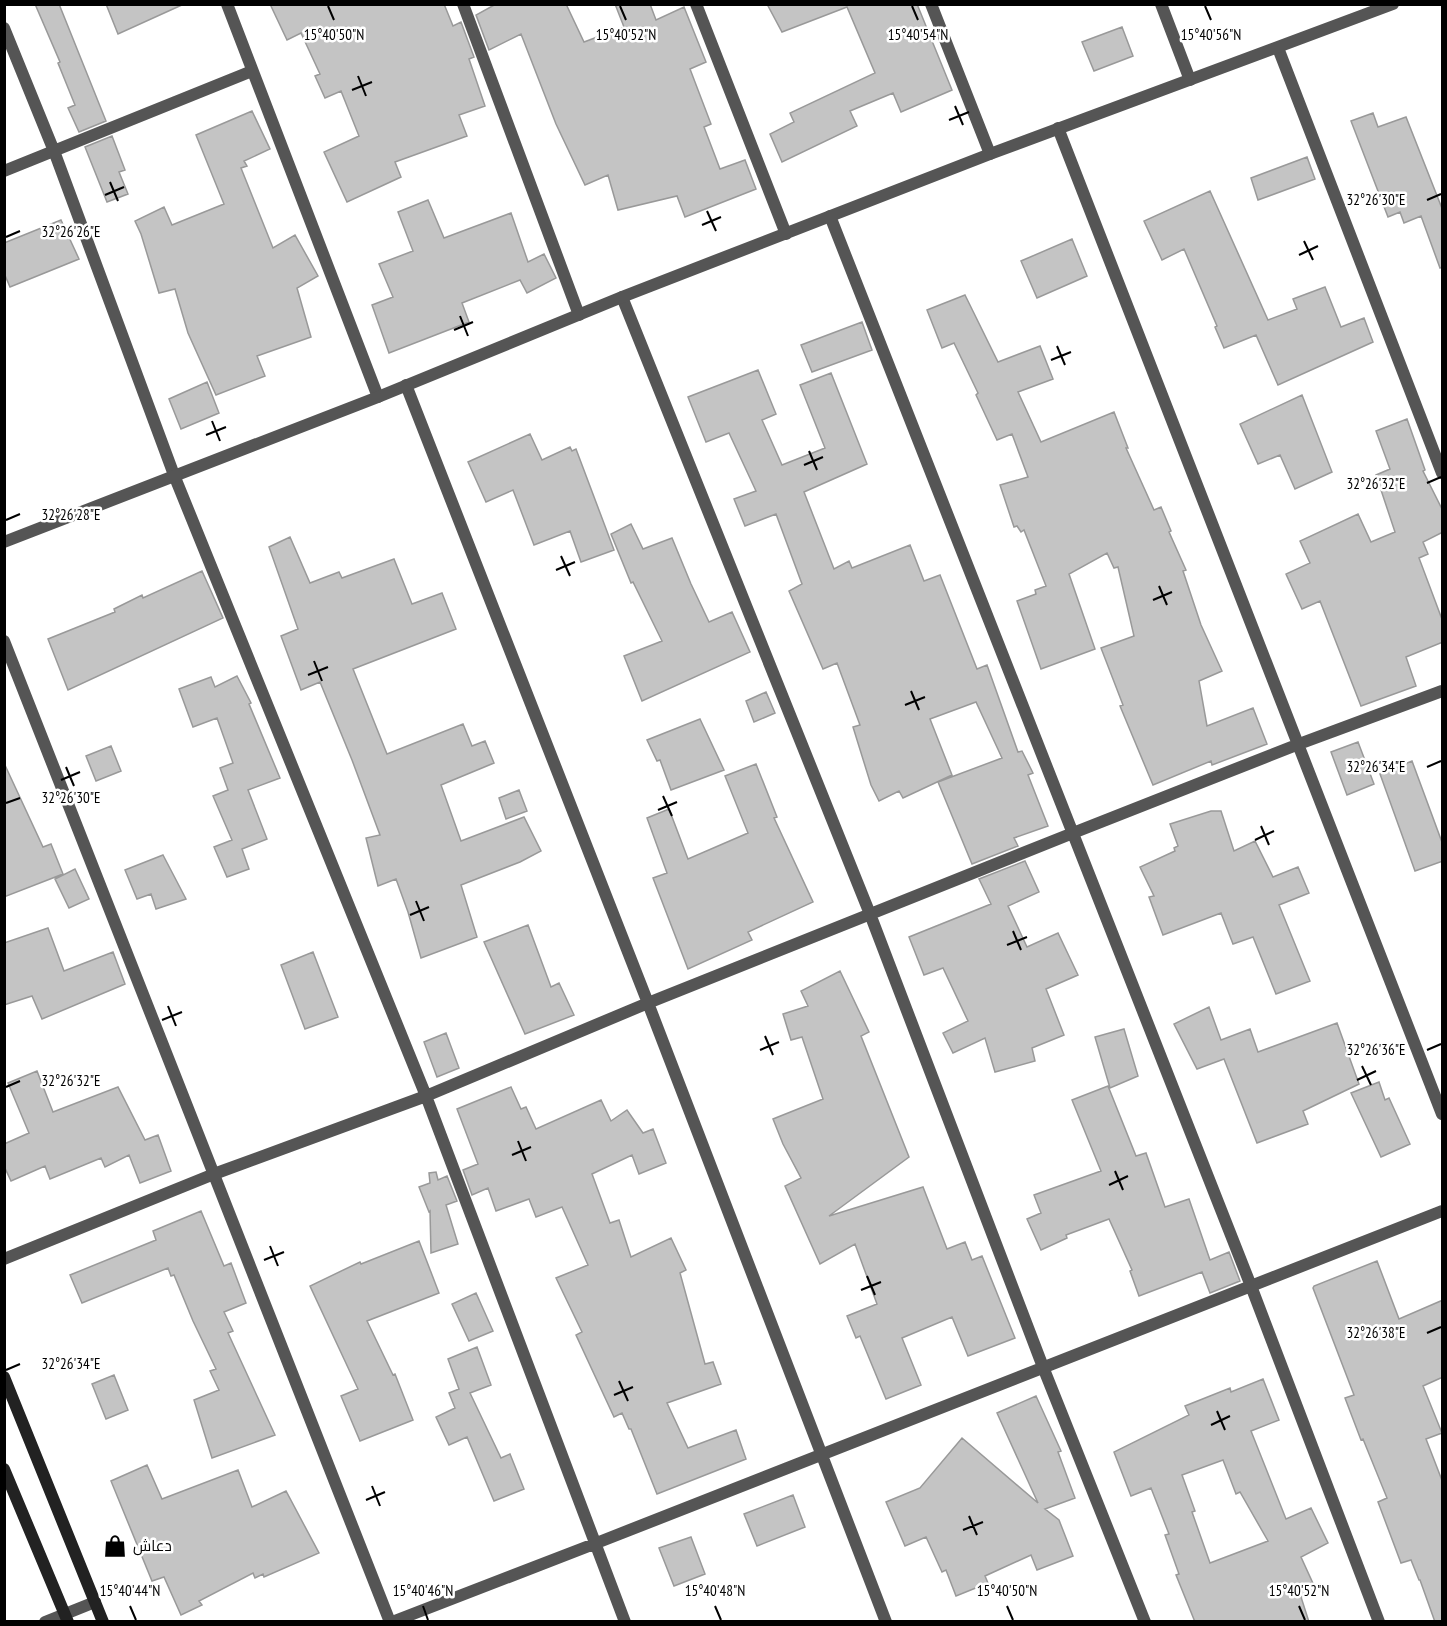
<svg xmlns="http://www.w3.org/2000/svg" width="1447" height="1626" font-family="'PT Sans Narrow',Cairo,sans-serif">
<rect width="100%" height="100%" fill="#fff"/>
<path fill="#c4c4c4" stroke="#999" stroke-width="1.5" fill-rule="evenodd" d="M35 4H59L106 121 79 132 68 108 75 105 58 63 60 62Z
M106 4H184L118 34Z
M270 4H444L453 26 461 22 474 57 469 59 485 106 459 115 467 136 395 162 401 177 347 202 324 152 359 136 341 91 325 98 315 76 320 74 301 33 287 40Z
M496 4H566L584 42 624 27 615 4H650L656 20 684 7 706 62 690 69 711 124 704 127 720 169 745 160 756 189 685 217 677 196 618 210 608 175 585 185 556 124 521 34 489 50 476 15Z
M767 4H917L952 90 901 112 893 93 850 111 857 126 782 162 770 134 794 122 790 113 875 73 847 7 782 32Z
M1122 27 1133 56 1094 71 1082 42Z
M252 111 270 149 244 161 247 166 241 168 273 248 295 235 318 276 297 288 311 337 257 356 265 376 216 395 188 333 175 289 159 293 141 234 135 221 164 207 172 225 224 204 196 135Z
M1373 113 1378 127 1406 117 1443 211V267L1440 268 1421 216 1404 223 1400 212 1388 217 1351 121Z
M112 136 125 170 119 172 128 194 107 202 85 147Z
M1307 157 1315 179 1258 200 1251 178Z
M1210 191 1268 320 1297 309 1293 299 1325 287 1341 327 1364 318 1373 342 1278 385 1256 335 1224 348 1215 327 1217 326 1184 249 1162 260 1144 221Z
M428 200 444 238 511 213 528 262 544 254 556 278 527 293 520 280 462 303 469 322 389 353 372 305 393 297 379 264 413 251 398 212Z
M61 220 79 259 10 287 4 273V243Z
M1072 239 1087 276 1037 298 1021 261Z
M965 295 998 362 1040 346 1053 379 1018 392 1041 442 1114 412 1128 448H1126L1154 510 1161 507 1171 531 1169 532 1186 570 1183 571 1201 625 1222 671 1199 681 1207 726 1253 708 1267 744 1212 765 1211 761 1153 785 1120 706 1123 705 1101 648 1134 636 1118 567 1114 568 1107 553 1069 574 1095 649 1041 669 1017 601 1036 594 1035 590 1046 586 1024 530 1021 532 1017 526 1014 527 1000 485 1028 477 1012 434 997 440 976 395 978 393 954 343 942 348 927 310Z
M862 322 872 350 812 372 801 345Z
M758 370 776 414 762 420 782 465 825 448 800 385 831 373 867 464 804 492 834 569 849 561 852 568 910 545 924 581 940 575 977 669 987 665 1018 752 1022 751 1033 773 1028 775 1048 826 1014 838 1018 846 972 864 938 782 1002 758 976 702 930 719 952 775 903 798 899 791 879 801 871 785 853 727 860 725 837 663 823 669 789 591 802 584 776 514 745 526 734 499 756 491 729 433 706 442 688 397Z
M207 382 219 413 181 429 169 399Z
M1302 395 1332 472 1295 489 1280 455 1258 464 1240 424Z
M1407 419 1425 470 1423 471 1443 511V532L1423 542 1428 554 1419 558 1443 622V642L1406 657 1416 686 1361 706 1320 601 1302 609 1286 574 1310 563 1300 541 1358 514 1371 542 1395 532 1376 475 1390 469 1376 431Z
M530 434 542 460 570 447 572 451 576 449 614 550 581 562 570 531 534 545 513 490 486 502 468 462Z
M631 524 643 549 672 538 691 584 709 622 732 612 750 652 642 701 624 656 662 641 633 582 631 583 611 534Z
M290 537 310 583 339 572 342 578 394 559 412 604 442 593 456 629 353 669 387 754 463 724 472 746 485 741 494 763 441 785 461 841 524 817 541 851 520 862 461 885 477 937 421 958 408 912 396 879 378 886 366 838 380 835 352 760 320 682 301 690 281 636 298 629 269 547Z
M202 571 223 618 68 690 48 639 115 612 114 609 142 595 143 598Z
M237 676 251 703 249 704 280 778 248 790 267 839 242 849 249 869 227 877 214 847 232 840 213 796 228 790 220 768 233 763 217 718 193 727 179 689 211 677 215 687Z
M766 692 775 713 754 722 746 701Z
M700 719 724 770 671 790 660 760 657 761 647 740Z
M1358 742 1374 784 1347 795 1331 752Z
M111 746 121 771 96 781 86 756Z
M1412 761 1443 845V861L1415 871 1380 774Z
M4 763 43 847 51 844 63 874 4 897Z
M756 764 777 817 774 818 813 902 748 932 752 940 688 969 653 878 667 873 647 818 669 809 688 859 748 833 725 776Z
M519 790 527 811 506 819 499 798Z
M1211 811H1221L1234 851 1255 841 1273 877 1298 867 1309 893 1279 905 1310 981 1276 994 1253 937 1233 944 1221 913 1163 935 1149 897 1154 896 1140 867 1175 851 1174 848 1178 846 1170 824Z
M163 855 186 899 156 909 151 894 137 899 125 870Z
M1025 861 1039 892 1008 906 1027 947 1058 933 1078 975 1046 989 1064 1035 1032 1048 1035 1061 995 1072 985 1038 953 1053 943 1033 968 1021 943 968 924 975 909 937 991 904 979 879Z
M75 869 89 899 69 908 55 879Z
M528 925 551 987 559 983 574 1015 525 1034 484 942Z
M48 928 64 971 113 952 125 984 42 1019 32 996 4 1005V943Z
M313 952 338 1017 305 1029 281 965Z
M840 971 869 1032 861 1036 909 1157 829 1216 923 1187 947 1249 965 1242 972 1260 982 1256 1015 1338 968 1356 952 1317 902 1338 921 1385 886 1399 860 1336 856 1338 847 1316 877 1304 855 1244 820 1264 785 1186 801 1178 783 1144 773 1119 823 1099 802 1037 791 1040 783 1014 808 1006 801 991Z
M1209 1007 1221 1040 1250 1029 1258 1052 1337 1023 1359 1084 1303 1111 1308 1124 1257 1143 1224 1059 1197 1069 1174 1024Z
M1124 1029 1138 1076 1110 1088 1095 1037Z
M446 1033 459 1068 437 1077 424 1042Z
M37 1071 53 1112 118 1087 145 1140 158 1135 171 1171 140 1183 129 1155 105 1167 101 1158 50 1179 45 1166 11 1181 4 1166V1144L29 1133 8 1083Z
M1379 1082 1385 1100 1389 1098 1410 1144 1381 1157 1351 1093Z
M1108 1086 1136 1156 1146 1153 1165 1207 1189 1199 1210 1260 1229 1252 1240 1281 1210 1293 1202 1272 1139 1296 1130 1271 1132 1270 1109 1219 1066 1235 1067 1238 1041 1250 1027 1219 1041 1213 1034 1195 1101 1171 1072 1100Z
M511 1087 521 1109 526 1107 536 1129 601 1100 611 1121 627 1110 643 1133 653 1129 666 1163 639 1174 632 1155 592 1174 610 1223 619 1220 631 1257 671 1238 686 1270 680 1273 705 1364 713 1362 721 1384 667 1403 688 1448 736 1430 746 1459 657 1494 631 1429H629L622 1413 614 1417 576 1335 582 1332 556 1278 588 1265 562 1207 536 1217 529 1199 496 1211 488 1188 472 1195 463 1170 478 1164 457 1109Z
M436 1172 438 1180 447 1176 457 1201 446 1205 458 1244 431 1253 430 1211 429 1212 419 1187 430 1183 429 1173Z
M201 1211 224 1266 231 1263 246 1303 224 1312 233 1331 228 1333 275 1435 212 1458 194 1400 219 1390 210 1371 216 1369 193 1321 174 1275 171 1276 168 1268 82 1303 70 1275 156 1240 153 1231Z
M419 1241 439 1293 367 1321 393 1375 395 1374 413 1420 360 1441 341 1396 358 1389 310 1286 360 1262 361 1264Z
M1377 1261 1399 1319 1443 1300V1377L1423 1386 1442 1433 1426 1439 1443 1483V1622H1435L1420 1580H1419L1411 1560 1401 1563 1378 1502 1387 1498 1363 1439 1361 1440 1345 1398 1354 1395 1313 1288 1314 1286Z
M476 1293 493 1331 469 1341 452 1304Z
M477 1347 491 1385 470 1393 501 1458 510 1454 524 1489 494 1501 467 1437 449 1445 436 1417 455 1408 449 1393 459 1389 448 1359Z
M114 1375 128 1410 106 1419 92 1384Z
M1263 1379 1279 1420 1251 1431 1286 1519 1311 1508 1328 1543 1301 1557 1316 1590 1301 1597 1309 1622H1195L1176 1575 1179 1574 1165 1535 1169 1534 1151 1488 1131 1496 1114 1452 1189 1415 1185 1406 1230 1388 1231 1392ZM1223 1460 1236 1494 1240 1492 1268 1541 1210 1563 1192 1512 1195 1511 1182 1475Z
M1036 1396 1061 1451 1058 1452 1075 1498 1045 1509 1059 1520 1073 1556 1037 1570 1031 1555 985 1576 988 1583 956 1596 946 1570 942 1572 926 1537 905 1546 886 1502 920 1488 962 1438 1038 1503 997 1413Z
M147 1465 162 1499 238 1470 252 1507 286 1491 319 1553 264 1577 263 1574 255 1578 253 1573 199 1601 202 1605 181 1615 164 1577 152 1581 111 1481Z
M793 1495 805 1527 757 1546 744 1514Z
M691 1537 705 1574 674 1586 659 1548Z"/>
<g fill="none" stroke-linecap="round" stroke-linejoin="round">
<path stroke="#555" stroke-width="12" d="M227 4 378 397
M463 4 579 315
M696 4 786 234
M931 4 990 154
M1161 4 1190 80
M4 28 54 151 174 475 426 1096 625 1622
M1278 48 1442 473
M1058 128 1442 1114
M4 171 252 71
M830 216 1251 1286 1379 1622
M622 297 870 914 1043 1367 1145 1622
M406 385 648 1003 886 1622
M4 641 390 1622
M4 1259 214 1174 426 1096 648 1003 1073 833 1299 744 1442 691
M45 1622 95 1602
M392 1622 594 1544 1442 1211"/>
<path stroke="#555" stroke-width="12" d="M4 542 378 397 622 297 990 154 1393 4"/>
<path stroke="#222" stroke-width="12" d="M4 1377 103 1622
M4 1469 68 1622"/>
</g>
<path fill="none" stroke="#000" stroke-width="2" d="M328 6 334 20M620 6 626 20M912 6 918 20M1205 6 1211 20M358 76 366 96M352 90 372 82M955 106 963 125M949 120 969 112M110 182 118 201M105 195 124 187M1427 200 1441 194M707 211 716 231M702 225 721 217M6 237 20 231M1304 241 1313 260M1299 255 1318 246M460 316 468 336M454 330 473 322M1057 346 1065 365M1051 360 1071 352M212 421 220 441M206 435 226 427M809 451 817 470M804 465 823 457M1427 483 1441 477M6 520 20 514M561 556 570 576M556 570 575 562M1159 586 1167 605M1153 600 1172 592M314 661 322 681M308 675 328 667M911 691 919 710M905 705 925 697M66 767 74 786M1427 767 1441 761M61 780 80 772M663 796 672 816M6 803 20 798M658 810 677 802M1261 826 1269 845M1255 840 1274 831M416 901 424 921M410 915 429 907M1013 931 1021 950M1007 945 1027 937M168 1006 176 1026M162 1020 182 1012M765 1036 773 1055M760 1050 779 1042M1427 1050 1441 1044M1362 1066 1371 1085M1357 1080 1376 1071M6 1087 20 1081M518 1141 526 1161M512 1155 531 1147M1115 1171 1123 1190M1109 1185 1128 1176M270 1246 278 1266M264 1260 284 1252M867 1276 875 1295M861 1290 881 1282M1427 1333 1441 1327M6 1370 20 1364M619 1381 628 1401M614 1395 633 1387M1217 1411 1225 1430M1211 1425 1230 1416M372 1486 380 1506M366 1500 385 1492M969 1516 977 1535M963 1530 983 1522M130 1606 136 1620M423 1606 428 1620M715 1606 721 1620M1007 1606 1013 1620M1299 1606 1305 1620"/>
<defs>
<g id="shop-bare" transform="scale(1.8)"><path d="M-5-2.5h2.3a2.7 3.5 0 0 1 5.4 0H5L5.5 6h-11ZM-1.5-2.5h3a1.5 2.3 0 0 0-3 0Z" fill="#000" stroke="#fff" stroke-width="2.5" paint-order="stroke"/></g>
</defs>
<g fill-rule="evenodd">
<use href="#shop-bare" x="115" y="1546"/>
</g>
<g text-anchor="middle" stroke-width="5" stroke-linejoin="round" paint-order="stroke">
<g font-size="15" fill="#000" stroke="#fff" text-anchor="start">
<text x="133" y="1551">دعاش</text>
</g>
</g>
<g font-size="15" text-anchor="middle" fill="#000" stroke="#fff" stroke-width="5" stroke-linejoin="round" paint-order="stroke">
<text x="334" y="40">15°40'50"N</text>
<text x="626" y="40">15°40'52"N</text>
<text x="918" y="40">15°40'54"N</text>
<text x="1211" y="40">15°40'56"N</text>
<text x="1376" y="205">32°26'30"E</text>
<text x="71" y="237">32°26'26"E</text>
<text x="1376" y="489">32°26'32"E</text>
<text x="71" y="520">32°26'28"E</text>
<text x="1376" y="772">32°26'34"E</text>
<text x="71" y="803">32°26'30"E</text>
<text x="1376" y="1055">32°26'36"E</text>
<text x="71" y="1086">32°26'32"E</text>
<text x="1376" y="1338">32°26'38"E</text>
<text x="71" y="1369">32°26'34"E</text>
<text x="130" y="1596">15°40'44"N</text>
<text x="423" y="1596">15°40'46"N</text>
<text x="715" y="1596">15°40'48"N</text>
<text x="1007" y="1596">15°40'50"N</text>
<text x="1299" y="1596">15°40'52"N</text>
</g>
<rect width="1447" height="1626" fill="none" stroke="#000000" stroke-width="12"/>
</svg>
